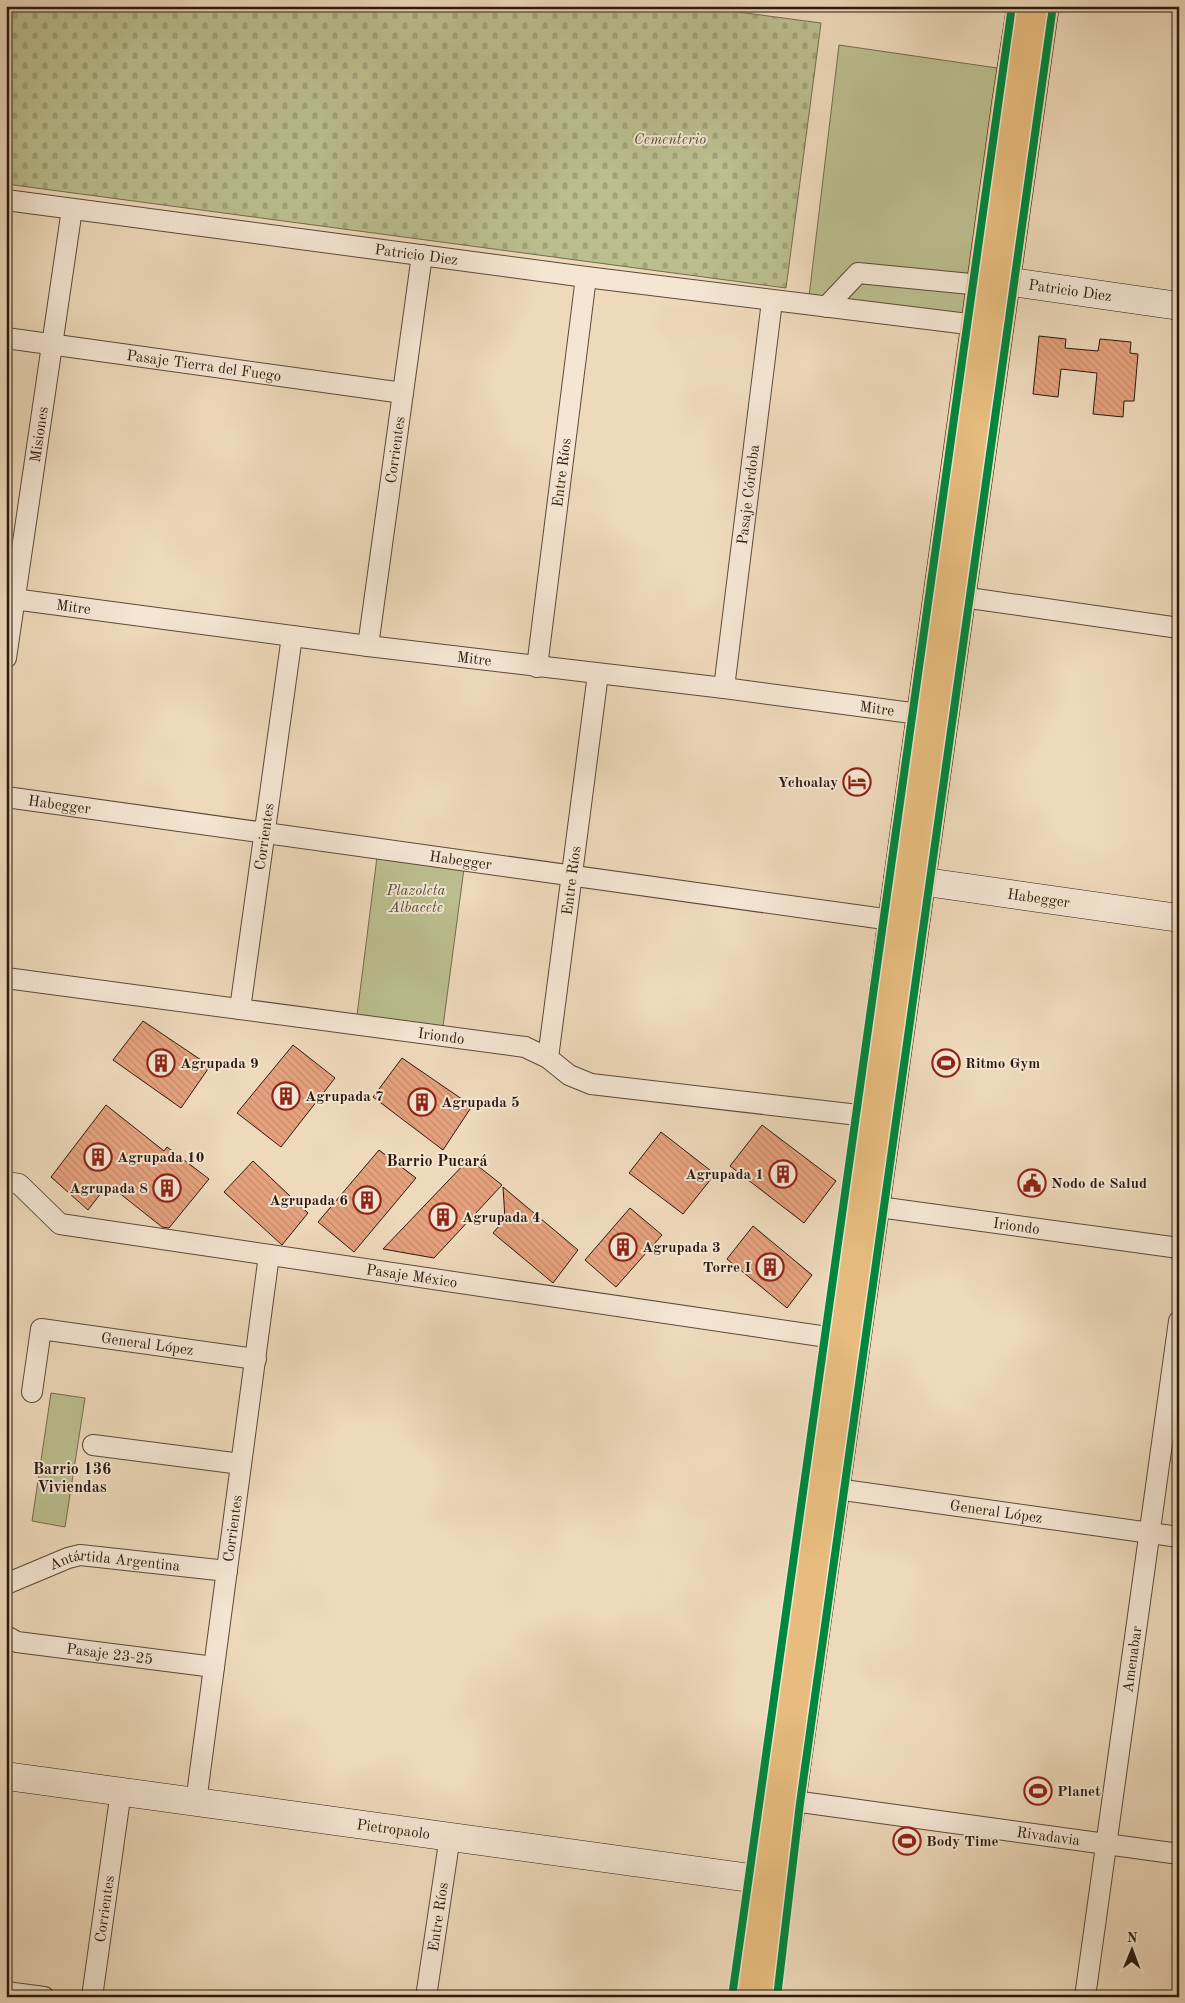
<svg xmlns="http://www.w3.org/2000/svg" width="1185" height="2003" font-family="'Old Standard TT',serif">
<defs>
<pattern id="cemetery-stones" width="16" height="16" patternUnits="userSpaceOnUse" patternTransform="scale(1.25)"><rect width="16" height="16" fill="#bbbe8e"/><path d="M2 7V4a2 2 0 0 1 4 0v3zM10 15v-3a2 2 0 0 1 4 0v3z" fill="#a1a379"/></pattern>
<pattern id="building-back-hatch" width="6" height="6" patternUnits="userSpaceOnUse" patternTransform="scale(1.25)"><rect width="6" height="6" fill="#e6a27e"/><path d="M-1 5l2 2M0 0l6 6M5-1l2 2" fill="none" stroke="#c58b6c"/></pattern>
</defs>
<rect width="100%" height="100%" fill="#eed9bb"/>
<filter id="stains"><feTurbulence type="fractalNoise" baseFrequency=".004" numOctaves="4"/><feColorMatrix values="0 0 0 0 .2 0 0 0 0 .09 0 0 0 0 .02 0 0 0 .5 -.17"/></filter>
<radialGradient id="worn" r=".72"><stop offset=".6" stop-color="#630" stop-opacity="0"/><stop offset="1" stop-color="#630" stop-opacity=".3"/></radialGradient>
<path fill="url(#cemetery-stones)" stroke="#736c4e" d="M6 6H693L821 23 786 288 6 184Z"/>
<path fill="#bbbe8e" stroke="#736c4e" d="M839 45 1004 69 968 325 808 305Z
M378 849 465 861 442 1034 356 1023Z
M51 1393 85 1398 65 1527 32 1521Z"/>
<path fill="url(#building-back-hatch)" stroke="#2b190d" d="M1039 336 1066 339 1065 348 1098 351 1100 339 1131 342 1130 353 1138 354 1134 401H1124L1123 417 1093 414 1097 373 1061 369 1058 397 1033 394Z
M143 1021 210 1066 181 1108 113 1060Z
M293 1045 335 1078 281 1147 237 1113Z
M402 1058 472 1106 443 1150 373 1097Z
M106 1105 164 1151 167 1147 209 1179 169 1228 162 1227 108 1184 88 1210 51 1177Z
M762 1125 836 1181 804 1223 730 1166Z
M661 1132 715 1174 683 1214 629 1173Z
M379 1150 416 1178 354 1252 318 1222Z
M469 1159 502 1185 434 1258 383 1249Z
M253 1161 308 1213 282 1245 224 1192Z
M503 1187 578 1250 553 1283 493 1233 505 1219Z
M630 1208 662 1235 616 1287 585 1260Z
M753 1226 812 1275 787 1308 727 1259Z"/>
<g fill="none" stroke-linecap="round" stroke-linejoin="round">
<g stroke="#5c4938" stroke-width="22">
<g id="street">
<path id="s1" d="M6 200 586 277 976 325"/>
<path d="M826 307 858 273 981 285"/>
<path id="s2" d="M6 338 403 393"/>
<path d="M948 595 1179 628"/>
<path id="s3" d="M6 598 368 646 724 688 934 716"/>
<path id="s4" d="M368 646 422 255"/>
<path id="s5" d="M6 658 72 209"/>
<path id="s6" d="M537 667 586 277"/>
<path id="s7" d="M724 688 772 301"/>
<path id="s8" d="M6 797 906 922"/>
<path id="s9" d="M6 978 525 1047 548 1058 569 1075 591 1084 867 1116"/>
<path id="s10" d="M240 1009 292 636"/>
<path id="s11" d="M548 1058 598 674"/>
<path id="s12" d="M6 1182 19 1184 60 1224 834 1338"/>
<path id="s13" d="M864 1205 1179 1248"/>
<path id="s14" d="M32 1392 41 1329 256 1359"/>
<path d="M93 1445 241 1464"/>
<path id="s15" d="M822 1487 1179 1537"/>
<path id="s16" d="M6 1584 68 1558 80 1555 227 1571"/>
<path id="s17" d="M6 1636 17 1642 214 1667"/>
<path id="s18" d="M779 1799 1179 1854"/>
<path id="s19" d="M196 1802 269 1255"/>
<path d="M6 1992 44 1997"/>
<path id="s20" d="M92 1997 121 1791"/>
<path id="s21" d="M426 1997 450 1836"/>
<path id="s22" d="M1085 1997 1179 1321"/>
</g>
</g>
<g stroke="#2b190d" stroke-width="29">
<g id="secondary">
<path id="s23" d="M983 284 1005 281 1179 306"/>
<path id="s24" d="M898 878 1179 918"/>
<path id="s25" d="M6 1776 780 1882"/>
</g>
</g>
<g stroke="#2b190d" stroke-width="29">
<path id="highway" d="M742 1997 867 1116 892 920 1006 102 1021 6
M764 1997 1045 6"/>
</g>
<use href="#street" stroke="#f4e6d3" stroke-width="20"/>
<use href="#secondary" stroke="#f4e6d3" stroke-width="28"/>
<use href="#highway" stroke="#e7bc7e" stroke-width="28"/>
<g stroke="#f4e6d3" stroke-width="11">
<path id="cycleway" d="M732 1997 1012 6
M777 1997 800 1803 1053 6"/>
</g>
<use href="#cycleway" stroke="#00873e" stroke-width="8"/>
</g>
<defs>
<g id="hotel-ring" transform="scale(1.4375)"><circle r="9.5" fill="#f4e6d3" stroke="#8f2418" stroke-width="1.5"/><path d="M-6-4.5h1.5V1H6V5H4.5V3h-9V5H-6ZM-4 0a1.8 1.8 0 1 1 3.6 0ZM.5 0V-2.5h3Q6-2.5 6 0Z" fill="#8f2418"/></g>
<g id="building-ring" transform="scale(1.4375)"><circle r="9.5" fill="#f4e6d3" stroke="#8f2418" stroke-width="1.5"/><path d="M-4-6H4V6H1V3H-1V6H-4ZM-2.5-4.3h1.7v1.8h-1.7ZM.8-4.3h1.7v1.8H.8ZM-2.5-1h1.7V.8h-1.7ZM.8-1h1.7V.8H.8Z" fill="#8f2418"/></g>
<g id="stadium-ring" transform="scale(1.4375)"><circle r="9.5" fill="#f4e6d3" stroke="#8f2418" stroke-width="1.5"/><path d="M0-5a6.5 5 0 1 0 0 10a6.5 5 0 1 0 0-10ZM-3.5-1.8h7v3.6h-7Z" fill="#8f2418"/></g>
<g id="civic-ring" transform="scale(1.4375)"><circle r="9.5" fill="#f4e6d3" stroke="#8f2418" stroke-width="1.5"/><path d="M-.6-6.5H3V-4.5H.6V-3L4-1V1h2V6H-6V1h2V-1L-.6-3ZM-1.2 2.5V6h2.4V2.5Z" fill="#8f2418"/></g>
</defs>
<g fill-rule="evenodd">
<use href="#hotel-ring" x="857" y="782"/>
<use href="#building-ring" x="161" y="1063"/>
<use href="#stadium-ring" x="946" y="1063"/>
<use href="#building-ring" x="286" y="1096"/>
<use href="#building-ring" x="422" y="1102"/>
<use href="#building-ring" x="98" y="1157"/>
<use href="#building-ring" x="783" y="1174"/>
<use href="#civic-ring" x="1032" y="1183"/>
<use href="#building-ring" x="167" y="1188"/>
<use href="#building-ring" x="367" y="1200"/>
<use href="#building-ring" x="443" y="1217"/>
<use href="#building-ring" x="623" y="1247"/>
<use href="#building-ring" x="770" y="1267"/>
<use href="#stadium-ring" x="1038" y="1791"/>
<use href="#stadium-ring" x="907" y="1841"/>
</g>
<g text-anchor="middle" stroke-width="4" stroke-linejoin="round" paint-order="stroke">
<g font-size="15" font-style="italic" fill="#564b34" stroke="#f4e6d3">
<text x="670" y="144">Cementerio</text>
<text x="416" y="895">Plazoleta<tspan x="416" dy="17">Albacete</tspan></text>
</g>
<g font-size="15" fill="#2b190d" stroke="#f4e6d3">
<text dy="5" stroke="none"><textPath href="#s1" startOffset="414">Patricio Diez</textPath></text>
<text dy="5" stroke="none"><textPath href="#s23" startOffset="88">Patricio Diez</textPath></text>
<text dy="5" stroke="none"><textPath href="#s2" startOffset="200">Pasaje Tierra del Fuego</textPath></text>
<text dy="5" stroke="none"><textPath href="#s5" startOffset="226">Misiones</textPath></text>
<text dy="5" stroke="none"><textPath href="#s4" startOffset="198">Corrientes</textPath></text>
<text dy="5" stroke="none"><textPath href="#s6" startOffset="196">Entre Ríos</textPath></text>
<text dy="5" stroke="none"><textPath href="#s7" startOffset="195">Pasaje Córdoba</textPath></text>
<text dy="5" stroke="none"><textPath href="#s3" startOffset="68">Mitre</textPath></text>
<text dy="5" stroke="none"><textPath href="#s3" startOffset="472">Mitre</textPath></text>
<text dy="5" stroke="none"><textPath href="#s3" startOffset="878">Mitre</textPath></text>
<text dy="5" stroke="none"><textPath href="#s8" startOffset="54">Habegger</textPath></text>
<text dy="5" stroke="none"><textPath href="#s10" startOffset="174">Corrientes</textPath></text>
<text dy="5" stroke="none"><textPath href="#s8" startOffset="459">Habegger</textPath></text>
<text dy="5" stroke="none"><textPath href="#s11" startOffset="179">Entre Ríos</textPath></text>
<text dy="5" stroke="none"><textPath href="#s24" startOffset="142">Habegger</textPath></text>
<text dy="5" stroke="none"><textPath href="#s9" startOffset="439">Iriondo</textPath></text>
<text dy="5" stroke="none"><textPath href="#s13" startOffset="154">Iriondo</textPath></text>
<text dy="5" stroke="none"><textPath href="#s12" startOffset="426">Pasaje México</textPath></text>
<text dy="5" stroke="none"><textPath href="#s14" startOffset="171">General López</textPath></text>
<text dy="5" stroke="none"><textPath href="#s15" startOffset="176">General López</textPath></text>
<text dy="5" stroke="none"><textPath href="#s19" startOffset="276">Corrientes</textPath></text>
<text dy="5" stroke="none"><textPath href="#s16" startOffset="114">Antártida Argentina</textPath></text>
<text dy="5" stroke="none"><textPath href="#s17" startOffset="106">Pasaje 23-25</textPath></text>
<text dy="5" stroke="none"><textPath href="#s22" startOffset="341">Amenabar</textPath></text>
<text dy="5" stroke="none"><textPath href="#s25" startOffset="391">Pietropaolo</textPath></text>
<text dy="5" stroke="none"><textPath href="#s18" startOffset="272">Rivadavia</textPath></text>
<text dy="5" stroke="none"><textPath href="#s20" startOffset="89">Corrientes</textPath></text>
<text dy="5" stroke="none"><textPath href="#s21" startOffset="81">Entre Ríos</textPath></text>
</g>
<g font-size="15" font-weight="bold" fill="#2b190d" stroke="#f4e6d3" text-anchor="start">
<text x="838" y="787" text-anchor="end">Ychoalay</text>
<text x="180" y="1068">Agrupada 9</text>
<text x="965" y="1068">Ritmo Gym</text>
<text x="305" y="1101">Agrupada 7</text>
<text x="441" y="1107">Agrupada 5</text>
<text x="117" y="1162">Agrupada 10</text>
<text x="764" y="1179" text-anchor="end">Agrupada 1</text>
<text x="1051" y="1188">Nodo de Salud</text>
<text x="148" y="1193" text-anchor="end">Agrupada 8</text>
<text x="348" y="1205" text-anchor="end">Agrupada 6</text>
<text x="462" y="1222">Agrupada 4</text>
<text x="642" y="1252">Agrupada 3</text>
<text x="751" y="1272" text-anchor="end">Torre I</text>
<text x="1057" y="1796">Planet</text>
<text x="926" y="1846">Body Time</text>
</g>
<g font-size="16" font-weight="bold" fill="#2b190d" stroke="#f4e6d3">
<text x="437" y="1166">Barrio Pucará</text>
<text x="72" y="1474">Barrio 136<tspan x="72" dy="18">Viviendas</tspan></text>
</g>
</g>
<rect width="1185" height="2003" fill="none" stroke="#eed9bb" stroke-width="25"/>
<rect x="8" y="8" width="1170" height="1988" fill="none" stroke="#2b190d" stroke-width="2.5"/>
<rect x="12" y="12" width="1160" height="1978" fill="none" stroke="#2b190d"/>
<g transform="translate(1132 1950) rotate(1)" stroke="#f4e6d3" stroke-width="4" paint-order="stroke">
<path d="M0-4L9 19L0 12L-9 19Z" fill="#2b190d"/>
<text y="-8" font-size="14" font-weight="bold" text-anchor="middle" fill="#2b190d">N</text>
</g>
<rect width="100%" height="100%" filter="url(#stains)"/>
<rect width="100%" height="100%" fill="url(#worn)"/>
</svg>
